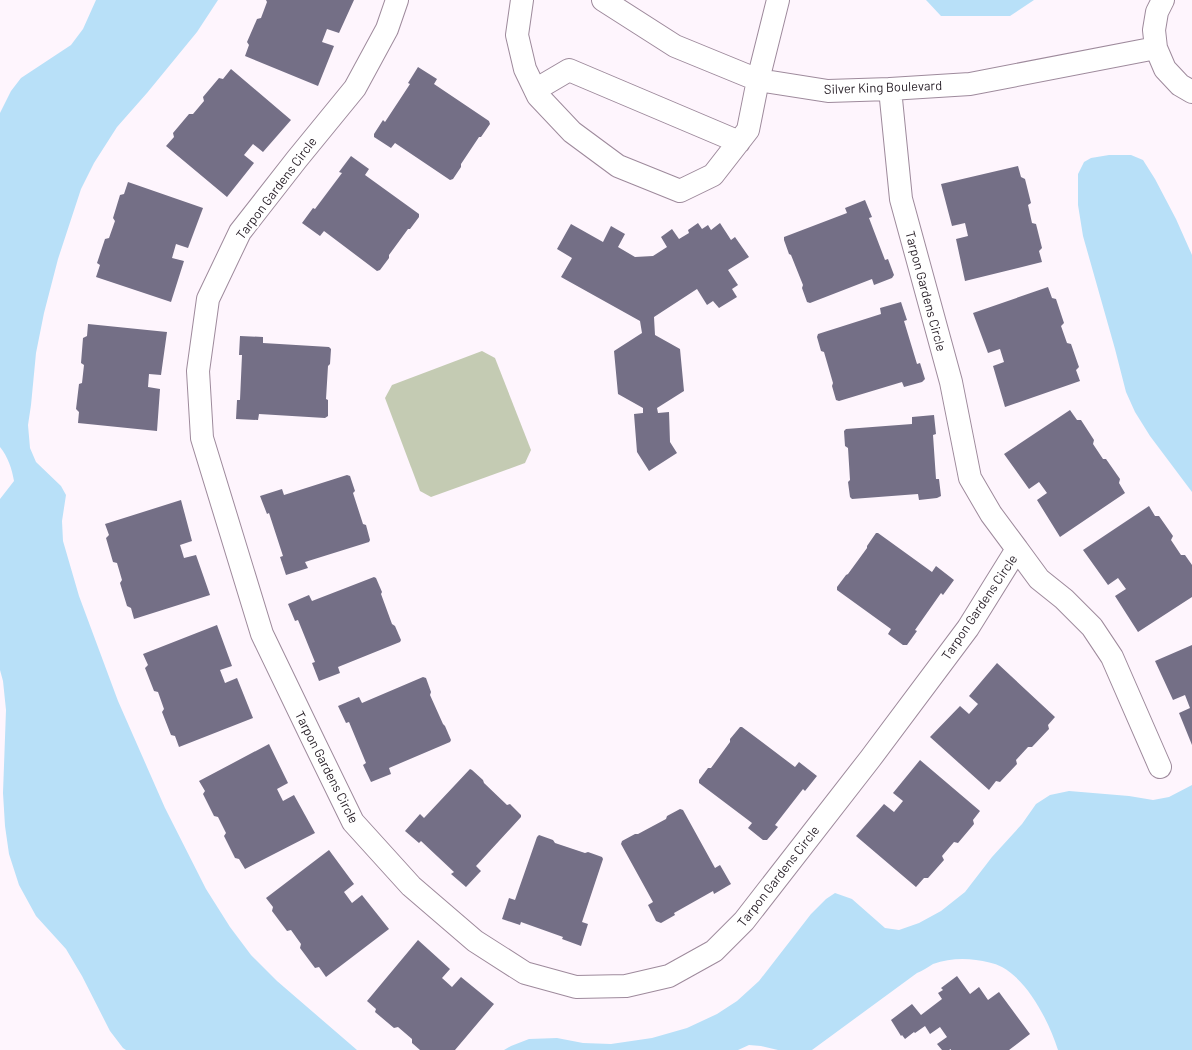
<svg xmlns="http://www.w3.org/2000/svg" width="1192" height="1050" font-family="Barlow,sans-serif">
<rect width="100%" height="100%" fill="#fef5fd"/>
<path fill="#c4cbb3" d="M482 351 495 358 531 450 525 463 431 497 420 491 385 398 392 385Z"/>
<path fill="#b8e0f8" d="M96 0H218L197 32 147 93 117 127 94 163 81 189 58 259 44 313 36 353 31 405 28 425 30 448 36 462 61 486 66 495 62 521 63 541 79 596 118 701 165 808 206 889 230 927 251 955 277 981 357 1050H126L123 1048 110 1031 82 976 66 949 36 916 19 885 9 854 5 826 3 793 6 710 3 681 0 670V499L14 481C12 469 8 457 0 447V113L11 91 21 78 71 45 83 29Z
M926 0H1034L1010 16H941Z
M1109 155H1131L1143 160 1155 179 1176 219 1192 255V492L1150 436 1135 412 1126 392 1115 349 1083 236 1078 205V174L1084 162 1091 158Z
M1192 785V1050H1058C1049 1022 1029 982 1002 967 994 963 985 961 976 960 962 958 947 959 933 964 928 967 922 971 917 973L812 1050H778L761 1046 749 1045 738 1050H504L511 1046 529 1039 557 1038 583 1043 611 1044 652 1038 687 1028 717 1014 737 1001 759 981 811 914 826 899 835 893 852 899 885 928 899 930 919 923 941 911 965 892 992 857 1022 824 1036 804 1050 795 1069 791 1129 796 1153 800 1169 797Z"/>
<path fill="#746f86" d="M266 0H354L339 33 327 29 322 42 334 46 318 86 245 56 249 45 247 42 257 19 261 18 267 2Z
M418 67 437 79 434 84 489 121 490 124 481 137H479L461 164V167L453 179 450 180 395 143 391 148 374 137V134L383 120 385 122 410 84 408 83Z
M231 69 291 120 263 152 253 144 244 155 254 163 227 197 166 146 174 137 173 133 189 114H193L204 101 203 97 219 78 223 79Z
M351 156 369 169 365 175 419 214V217L410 229H408L389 255V258L380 270 377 271 324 231 320 236 302 223 313 208 315 209 342 173 339 172Z
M1018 166 1021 177 1025 179 1031 203 1028 205 1032 223 1036 224 1042 248 1039 251 1042 262 965 281 956 239 968 236 965 223 952 226 941 184Z
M128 182 203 208 188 248 176 244 172 258 184 261 171 302 96 277 100 265 97 263 105 239 109 238 115 221 113 218 120 195 124 194Z
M865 200 872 217 869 218 885 260 888 259 894 275 892 278 874 285 872 279 810 303 807 302 802 288 803 285 791 255 789 254 784 240V237L847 213 845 208Z
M698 223 702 229 708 225 711 230 720 223 731 240 735 237 749 257 728 270 738 285 732 289 737 297 719 308 713 301 707 305 697 289 654 317 655 335 680 349 684 391 657 408 658 413 669 412 670 442 677 453 649 471 637 452 634 414 643 413V408L618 394 614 351 642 333 640 321 561 277 572 258 557 249 571 224 603 242 611 226 625 234 618 247 635 257 653 256 667 247 661 237 672 229 679 239 689 233 688 230Z
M1048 287 1052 298 1056 299 1064 323 1061 326 1067 343 1071 344 1079 367 1076 370 1080 381 1005 407 993 366 1004 362 1000 349 988 353 973 313Z
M901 302 907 320 904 321 917 364 920 363 925 379 922 382 904 387 902 382 839 401 836 400 832 386 833 383 824 352 821 351 817 337 818 334 881 314 880 308Z
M88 324 167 332 161 375 149 374 148 387 160 389 157 431 78 423 79 412 76 409 79 384 82 383 84 365 81 363 83 338 87 336Z
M240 336 263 337V343L329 347 331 349 330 364 328 366 326 399 328 400V416L325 418 259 414 258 420 236 419 237 400H240L242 355H239Z
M1070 410 1077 420H1081L1094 440 1093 444 1103 459H1106L1120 479 1119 483 1125 493 1060 537 1037 500 1047 493 1039 482 1029 489 1004 454Z
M934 415 936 434 933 435 936 479H939L941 496 937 498 919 500 918 494 852 499 850 497 848 482 850 480 848 448 845 446 844 431 846 429 912 424V417Z
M347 475 350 476 355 491 353 493 363 524 366 525 370 540 369 542 305 562 308 568 286 575 280 557 283 556 269 513 267 514 260 496 282 489 284 495Z
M181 500 192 541 180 545 184 558 196 555 210 595 134 619 131 608 127 606 120 583 122 580 117 563 113 562 106 538 109 535 105 524Z
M1149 506 1155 516H1159L1173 536 1171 540 1181 555H1185L1192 565V597L1138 632 1115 596 1126 589 1118 578 1108 585 1083 550Z
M876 533H878L932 572 936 566 954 580 943 595 941 593 915 630 917 631 907 645H903L888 634 891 629 837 590V587L846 575 848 574 867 548V546Z
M374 577 376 578 382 592 381 594 392 624 395 626 401 640 400 642 338 667 340 673 319 681 312 663 315 662 298 620 295 621 288 604 309 595 312 601Z
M217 625 232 666 220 670 225 683 237 678 253 718 179 747 175 736 171 735 162 712 164 709 158 692 154 691 145 668 148 665 143 654Z
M1192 645V745L1179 713 1190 708 1185 695 1173 700 1155 661Z
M997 663 1055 717 1048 725 1049 729 1032 747H1028L1016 760 1017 764 1000 782 996 781 989 790 930 737 960 706 969 714 978 704 969 696Z
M423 677 426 678 431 692 430 695 443 724 445 726 451 740 450 742 389 768 391 774 371 782 363 765 366 763 349 722 346 723 338 706 359 697 362 703Z
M740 727H742L795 767 799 762 817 776 805 791 803 789 775 825 778 827 767 840H763L748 828 752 823 699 783V780L708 768H711L730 742V739Z
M269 744 288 783 277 789 283 801 294 795 315 833 245 869 239 859 235 858 224 836 226 833 218 817 214 816 203 794 205 791 199 781Z
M920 760 980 811 973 820 974 824 958 843 954 842 942 856 944 860 928 878H924L916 887 856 836 884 804 894 812 903 801 893 793Z
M470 769 472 770 483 780 484 783 507 805 510 804 521 815V817L476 866 481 871 466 887 451 874 454 872 421 841 419 843 405 831 420 814 424 818Z
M680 809 683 810 715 868 720 865 731 884 714 894 713 891 674 913 675 915 661 923 656 921 648 905 653 902 621 844 622 841 635 834H638L666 819 667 816Z
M539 835 553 840 555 843 585 853 588 852 602 857 603 859 582 922 588 924 581 946 562 939 563 937 521 922 520 925 502 919 509 898 515 900 537 837Z
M329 850 354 884 344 892 352 903 362 895 389 929 326 977 319 967 315 968 300 948 301 944 291 930 287 931 272 911 273 907 266 898Z
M418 940 450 969 442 978 452 987 461 977 494 1004 455 1050H420L412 1043V1039L398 1027 394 1028 375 1012 376 1009 367 1001Z
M957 976 970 994 979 987 988 1000 999 992 1030 1034 1009 1050H951V1049L949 1050H942L937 1044 947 1037 940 1027 930 1034 925 1026 915 1033 914 1032 905 1039 902 1035 901 1036 891 1020 912 1004 921 1015 942 999 938 993 943 990 941 988Z"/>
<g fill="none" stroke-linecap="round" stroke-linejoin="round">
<g stroke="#9e8a9c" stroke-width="24">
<path id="minor" d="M397 0 387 29 355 88 297 159 240 232 208 299 198 371 202 438 262 634 315 744 353 822 411 886 475 941 525 973 576 987 626 986 669 976 714 951 744 921 870 759 968 628 1017 549 991 514 970 478 951 382 901 199 890 89
M522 0 517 35 525 69 538 96 572 132 618 166 680 191 713 175 748 130 758 80 778 0
M603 0 675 46 758 80 828 91 890 89 970 84 1156 48
M1163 0 1157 12 1154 30 1156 48 1165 69 1180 85 1192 92
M535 90 569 70 739 142
M1017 549 1039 579 1064 599 1092 627 1112 657 1160 767"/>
</g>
<use href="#minor" stroke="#fff" stroke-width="22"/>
</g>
<g text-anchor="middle" stroke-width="4" stroke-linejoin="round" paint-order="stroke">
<g font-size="13" fill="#2c242c" stroke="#fff">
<text transform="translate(883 87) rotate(-2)" y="5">Silver King Boulevard</text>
<text transform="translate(276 188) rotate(-53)" y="5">Tarpon Gardens Circle</text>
<text transform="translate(926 291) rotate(75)" y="5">Tarpon Gardens Circle</text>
<text transform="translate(979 607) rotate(-56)" y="5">Tarpon Gardens Circle</text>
<text transform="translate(327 767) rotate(63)" y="5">Tarpon Gardens Circle</text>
<text transform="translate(778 876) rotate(-52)" y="5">Tarpon Gardens Circle</text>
</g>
</g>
</svg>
